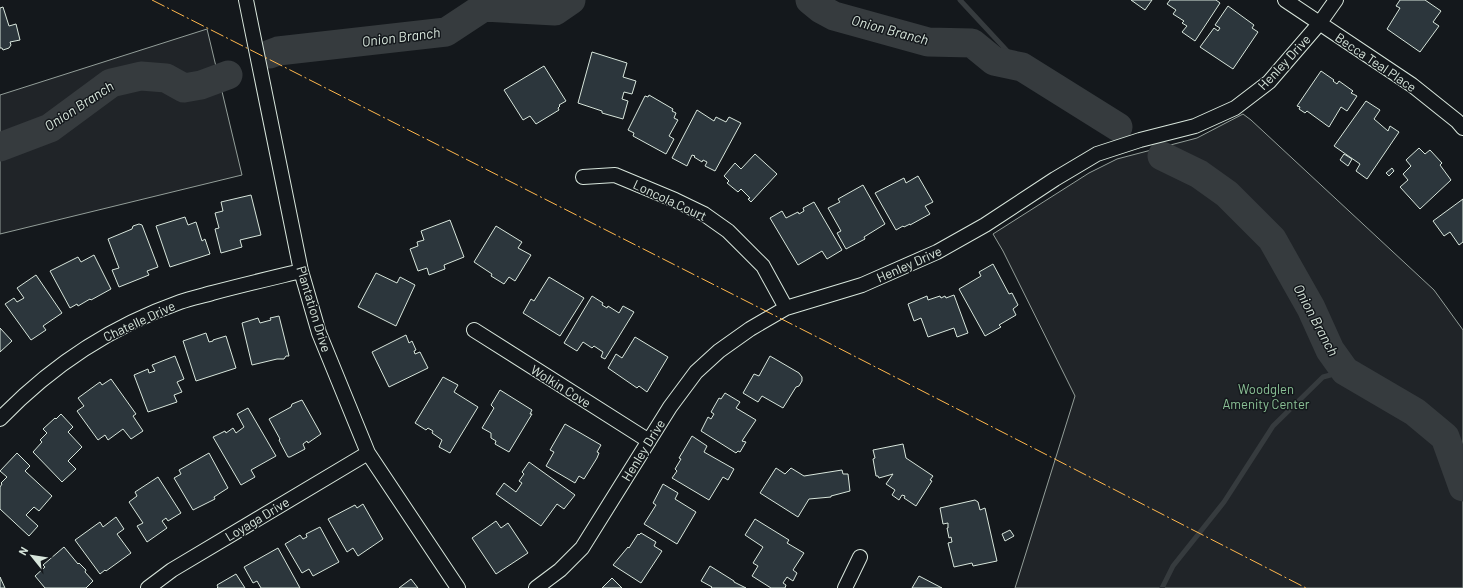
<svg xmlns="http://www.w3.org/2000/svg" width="1463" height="588" font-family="Barlow,sans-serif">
<rect width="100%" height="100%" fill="#14181c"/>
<path fill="#202428" stroke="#939e99" d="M207 29 242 175 0 234V95Z
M1243 114 1251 120 1434 290 1463 330V588H1015L1075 396 1003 251 993 234 1089 173 1117 159 1197 138Z"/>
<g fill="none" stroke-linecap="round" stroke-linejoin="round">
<path stroke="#363b3e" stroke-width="5" d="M960 0 1022 67
M1162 588 1173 566 1224 502 1273 426 1323 377 1345 371"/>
<path stroke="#363b3e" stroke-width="29" d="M810 0 821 9 834 16 928 42 972 43 994 61 1022 67 1118 127
M270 54 278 51 446 32 484 7 555 11 571 0
M0 147 50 128 111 83 141 76 166 78 184 88 201 85 228 75
M1162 156 1199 174 1227 194 1272 239 1311 308 1330 350 1345 371 1415 412 1445 437 1463 487"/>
</g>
<path fill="#2c363c" stroke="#d8e6dc" d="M1131 0H1152L1145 10Z
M1170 0H1216L1220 3 1195 41 1182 32 1187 26 1182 23 1184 21 1173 14 1176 10 1167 4Z
M1400 0H1425L1441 11 1433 22 1439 26 1420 52 1387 29 1400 8 1396 6Z
M1228 6 1254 25 1252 28 1258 32 1233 69 1200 47 1214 28 1218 31 1220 28 1215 25Z
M3 7 9 26 16 24 20 40 10 42 11 45 9 48 3 50 2 48H0V8Z
M592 52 627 63 623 77 636 81 632 94 624 92 622 99 628 101 623 119 602 113V111L578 103Z
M544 66 566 101 559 105 560 106 558 108 559 110 536 124 530 116 523 120 504 90Z
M1321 71 1334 80 1333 81 1337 84 1339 81 1353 91 1351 93 1357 96 1347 111 1341 107 1329 127 1307 111 1305 113 1299 109 1300 107 1297 106Z
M649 95 673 109 672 111 676 113 674 118 678 120 669 136 674 139 666 154 633 136 634 133 628 130 645 96 648 97Z
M1366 101 1380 110 1374 119 1388 131 1390 126 1399 132 1367 179 1356 171 1360 164 1334 146Z
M697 110 714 121 716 117 726 122 729 117 741 123 715 171 705 166 707 162 703 160 702 162 694 157 695 156 692 155 687 166 672 158Z
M1419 148 1425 154 1430 150 1442 163 1440 165 1451 180 1420 209 1400 187 1408 180 1403 174 1411 166 1406 160Z
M755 154 777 174 751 202 748 199 750 198 741 189 738 192 727 183 729 181 724 176 735 163 741 169Z
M1344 154 1352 159 1348 166 1340 160Z
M1392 168 1394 171 1389 176 1386 173Z
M918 176 933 202 925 206 930 214 910 225V224L904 227 903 226 896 230 875 193 904 178 906 183Z
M863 185 885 224 864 237 865 239 846 249 837 233 841 231 828 208 840 202 838 199Z
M251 195 261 235 240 240 242 247 221 253 215 229 219 228 215 213 223 211 221 202Z
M1463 199V242L1459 245 1450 232 1444 236 1433 221Z
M814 202 842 250 827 259 822 251 798 265 770 218 782 211 786 218 798 212 799 214 804 211 803 208Z
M185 217 188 225 196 222 202 241 205 239 210 254 170 267 156 226Z
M450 220 464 257 444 265 445 269 429 275 427 268 418 271 410 249 418 246 417 242 424 240 421 231Z
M139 224 142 225 158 267 147 271 149 275 119 287 112 270 119 268 108 239 132 229 133 226Z
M496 226 522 242 518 248 531 255 515 281 509 277 504 284 491 276 492 274 474 262Z
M94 255 111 289 91 300 90 299 78 306 77 304 70 308 50 271 78 257 81 262Z
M993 264 1009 294 1012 293 1018 305 1013 309 1016 315 999 325 1001 327 985 336 959 289 981 276 979 272Z
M376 273 397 283 400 277 415 285 396 326 358 307Z
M36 275 62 313 43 326 46 330 31 340 5 304 14 298 17 302 24 298 17 288Z
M549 277 584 298 560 336 523 313 531 299 534 301Z
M954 295 968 333 957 337 954 328 928 337 921 318 914 321 908 304 927 296 928 300 940 296 941 298 945 296 946 298Z
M592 296 603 303 602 305 607 308 608 306 619 313 623 306 634 312 605 359 601 357 603 352 594 346 592 348 583 342 577 351 564 343Z
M279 316 289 356H286L284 359H277L252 365 242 323 258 318 260 323 271 320 270 318Z
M0 328 12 341 0 352Z
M206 333 209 342 213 341V340L226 336 236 368 196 381 183 341Z
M406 335 409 343 412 341 416 350 414 351 415 354 420 352 428 368 389 387 372 352Z
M635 337 668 357 647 392 639 386 637 388 608 368 616 354 622 358Z
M175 356 184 379 177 382 182 392 174 395 177 402 148 412 134 375 148 369 149 373 155 371 152 365Z
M770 356 799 373 802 377V381L799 386 796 387 783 408 762 396 758 402 743 393 754 374 759 376Z
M443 377 458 385 454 392 478 407 450 453 439 447 442 440 432 433 433 431 428 428 426 430 415 423Z
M111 379 136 414 133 416 143 431 131 439 123 429 108 440 105 435 98 440 77 411 84 406 78 398 100 382 102 385Z
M500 390 532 410 530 414H532L509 452 495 444 496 441 491 438V433L482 428 494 408 491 405Z
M725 393 740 402 736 408 756 420 742 441 746 442 740 452 738 451 736 453 701 431 708 417 711 419 714 414 711 412 719 398 721 399Z
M302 400 321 434 308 443 307 441 303 444 305 449 290 457H288L279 440 280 439 269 419 291 407 292 404Z
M248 408 276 456 251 470 255 477 241 485 213 437 225 431 226 433 233 428 236 433 244 427 237 414Z
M61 414 73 427 68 432 82 447 68 461 76 469 62 482 33 452 42 442 40 440 47 433 43 429 55 418 56 419Z
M565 424 601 445 597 452 599 453 597 458 584 479 579 476 575 483 546 466 554 452 550 450Z
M692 436 707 446 704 452 734 469 728 480 723 477 709 500 672 478 677 471 675 469 681 459 679 458Z
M903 444 906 458 933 476 930 480 932 481 916 506 904 498 905 496 902 495 899 500 892 495 895 490 886 484 893 474 879 478 878 476H876L873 459 875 458 873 450Z
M17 453 30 466 25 471 52 496 39 511 34 507 26 515 38 526 29 536 0 509V487L2 484 1 483 7 477 0 471Z
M209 453 228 488 214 497 215 499 193 510 174 478 181 474 179 470Z
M529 462 575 495 564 509 557 504 541 526 496 494 504 483 516 492 522 483 519 481 524 474 522 472Z
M776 468 785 474 791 468 804 476 842 470 843 474H848L850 491 831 496V497L809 499 798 517 760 493Z
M158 477 181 513 168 521 166 518 162 521 167 528 147 542 137 526 143 523 129 502 137 496 135 492Z
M663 484 678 493 675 499 696 512 677 544 644 524 656 505 653 503Z
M975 500 978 502 980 510 985 508 997 561 973 566 972 563 954 567 948 543 952 542 951 537 949 538 947 528H948V523L943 524 940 508Z
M363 504 383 539 358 556 353 548 347 552 328 519 355 505 357 508Z
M116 517 124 529 117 534 131 553 106 571 105 570 100 574 75 540 100 522 103 527Z
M755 519 789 540 787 543 804 553 793 570 797 573 793 581 787 577 783 583 786 585 785 588H771L752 576 758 566 753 563 763 547 745 535Z
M496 521 501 528 508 523 528 553 496 574 472 538Z
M320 527 339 562 313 576 309 569 302 573 285 544 300 535 303 539 307 537 306 534Z
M1010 530 1014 536 1005 541 1002 534Z
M641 533 656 542 654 546 662 551 641 583 613 565 628 547 629 548 638 534 639 535Z
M64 547 78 564 79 563 86 570 85 572 93 581 86 588H45L35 576 45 567 43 565Z
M278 548 300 588H261L257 581 253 583 244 567Z
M710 566 734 581V582L746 588H711L712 587 701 581Z
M236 574 245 588H217L218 587 217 585Z
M919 576 942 588H912Z
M0 577 5 588H0Z
M612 578 622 588H602Z
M411 579 418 588H399Z"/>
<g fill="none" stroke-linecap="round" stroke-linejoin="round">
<g stroke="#d8e6dc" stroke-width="16">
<path id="minor" d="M246 0 301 271 319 333 368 453 458 588
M1285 0 1412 85 1457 121 1463 128
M583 177 615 175 675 200 704 214 728 231 763 266 786 308
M474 330 649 441
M0 419C50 367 112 326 180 302 191 298 202 296 212 293 242 285 272 278 301 271
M148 588 172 570 368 453
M536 588 560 570 582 548 670 407 696 372 719 351 750 329 786 308 862 285 937 252 985 225 1055 179 1097 154 1140 140 1195 126 1235 108 1269 82 1319 24 1336 0
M845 588 860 557"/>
</g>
<use href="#minor" stroke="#14181c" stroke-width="14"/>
<path stroke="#ffb74d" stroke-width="1" stroke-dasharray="14 3 2 3" stroke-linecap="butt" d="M152 0 821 339 1306 588"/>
</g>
<g text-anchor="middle" stroke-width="3" stroke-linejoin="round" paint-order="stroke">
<g font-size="13" fill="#d8e6dc" stroke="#14181c">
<text transform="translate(1284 62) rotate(-47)" y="5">Henley Drive</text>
<text transform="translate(1376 62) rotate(34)" y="5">Becca Teal Place</text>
<text transform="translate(670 200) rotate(25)" y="5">Loncola Court</text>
<text transform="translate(909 264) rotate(-24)" y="5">Henley Drive</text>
<text transform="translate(314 309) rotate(73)" y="5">Plantation Drive</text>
<text transform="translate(139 321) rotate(-25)" y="5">Chatelle Drive</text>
<text transform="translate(561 386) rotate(32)" y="5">Wolkin Cove</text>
<text transform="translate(643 450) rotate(-58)" y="5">Henley Drive</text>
<text transform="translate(257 519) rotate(-31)" y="5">Loyaga Drive</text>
</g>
<g font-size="13" fill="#8ac095" stroke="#14181c">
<text x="1266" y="394">Woodglen<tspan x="1266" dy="15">Amenity Center</tspan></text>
</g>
<g font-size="14" font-style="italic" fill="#d8e6dc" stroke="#14181c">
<text transform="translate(890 30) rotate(15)" y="5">Onion Branch</text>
<text transform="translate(401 37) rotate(-7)" y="5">Onion Branch</text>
<text transform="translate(79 106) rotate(-33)" y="5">Onion Branch</text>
<text transform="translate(1316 320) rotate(62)" y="5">Onion Branch</text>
</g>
</g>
<g transform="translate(32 556) rotate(300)" stroke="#14181c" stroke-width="3" paint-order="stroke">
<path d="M0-3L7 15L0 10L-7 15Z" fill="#d8e6dc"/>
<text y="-6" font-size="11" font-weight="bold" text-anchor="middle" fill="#d8e6dc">N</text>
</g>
</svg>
